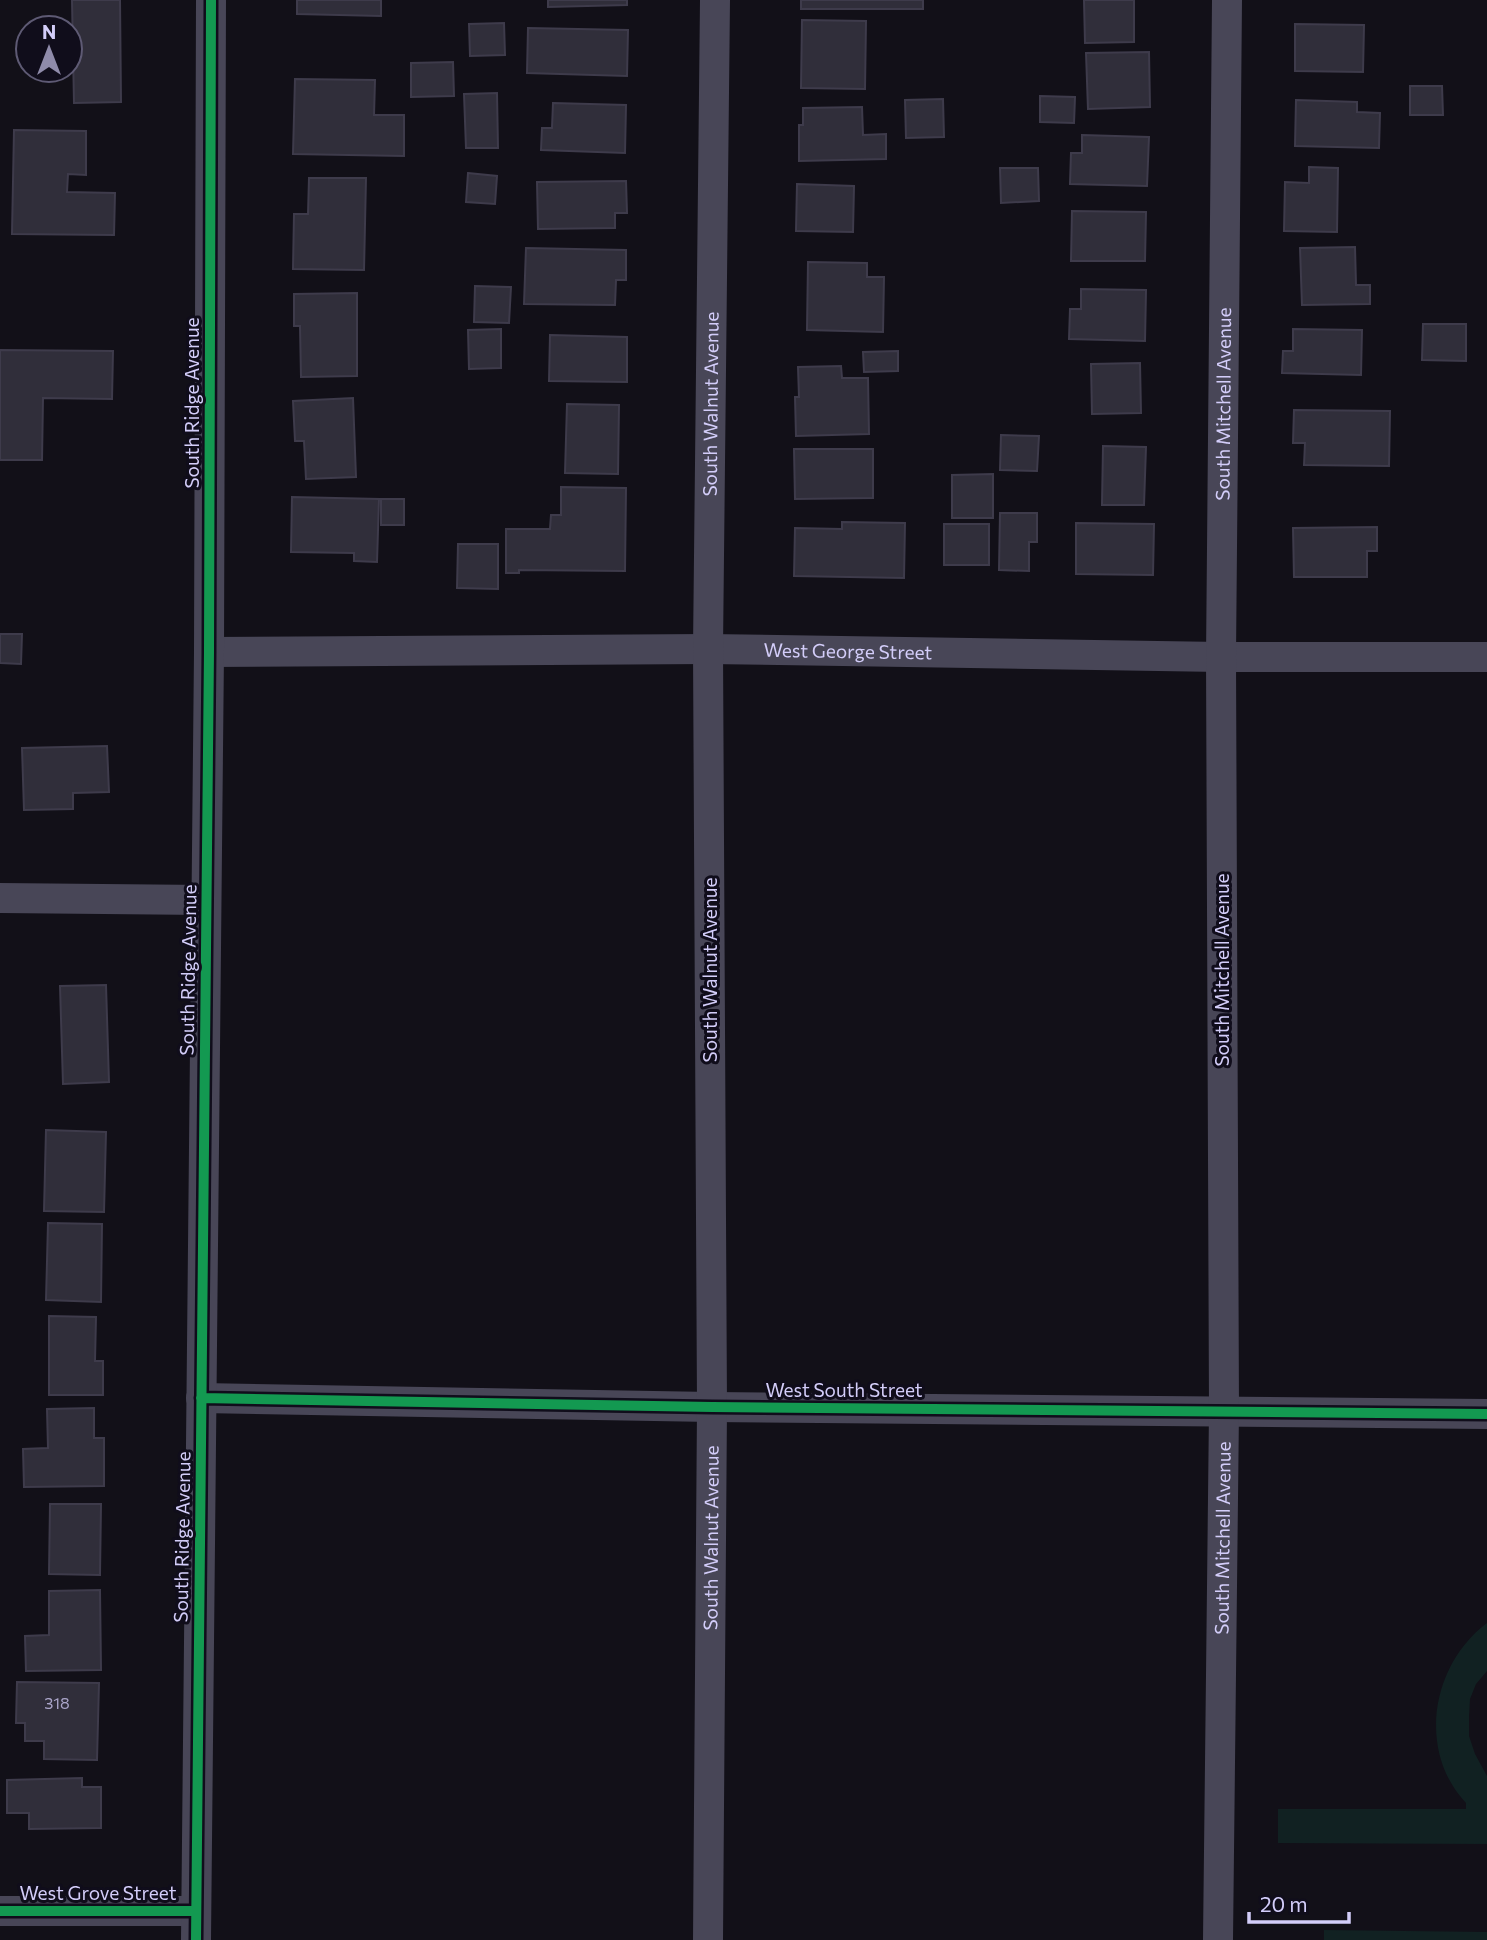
<svg xmlns="http://www.w3.org/2000/svg" width="1487" height="1940" font-family="Commissioner,sans-serif">
<rect width="100%" height="100%" fill="#121018"/>
<path fill="#112122" d="M1487 1623V1671L1476 1684 1470 1699 1469 1717V1736L1475 1754 1487 1776V1844L1278 1843V1809H1466V1803C1417 1751 1431 1665 1487 1623Z
M1324 1930 1487 1932V1940H1324Z"/>
<path fill="#302e3a" stroke="#3e3b4b" stroke-width="2" d="M72 0H120L121 102 74 103Z
M297 0H381V16L297 14Z
M548 0H627V5L548 7Z
M801 0H923V9H801Z
M1084 0H1134V42L1085 43Z
M802 20 866 21 865 89 801 88Z
M504 23 505 55 470 56 469 24Z
M1295 24 1364 25 1363 72 1295 71Z
M528 28 628 30 627 76 527 73Z
M1149 52 1150 107 1088 109 1086 53Z
M453 62 454 96 411 97V63Z
M295 79 375 80 374 115H404V156L293 154Z
M1410 86H1442L1443 115H1410Z
M497 93 498 148H466L464 94Z
M1040 96 1075 97 1074 123 1040 122Z
M943 99 944 137 906 138 905 100Z
M1296 100 1357 102V112L1380 113 1379 148 1295 146Z
M553 103 626 105 625 153 541 150 542 128H552Z
M862 107 863 135 886 134V159L799 161V125H803V108Z
M14 130 86 131V175L68 174 67 192 115 193 114 235 12 234Z
M1082 135 1149 137 1147 186 1070 184 1071 153H1082Z
M1309 167 1338 168 1337 232 1284 231 1285 182 1309 183Z
M1000 168H1038L1039 201 1001 203Z
M468 173 497 176 495 204 466 202Z
M309 178H366L364 270 293 269 294 214H308Z
M626 181 627 213H615V228L538 229 537 182Z
M797 184 854 186 853 232 796 231Z
M1072 211 1146 212 1145 261H1071Z
M1355 247 1356 285H1370V304L1302 305 1300 248Z
M526 248 626 250V280H616L615 305 524 304Z
M808 262 867 263V277H884L883 332 807 330Z
M475 286 511 287 509 323 474 322Z
M1081 289 1146 290 1145 341 1069 339 1070 309H1081Z
M357 293V376L301 377 300 326H294V294Z
M1423 324H1466V361L1422 360Z
M501 329V368L469 369 468 330Z
M1293 329 1362 330 1361 375 1282 373 1283 351H1293Z
M550 335 627 337V382L549 381Z
M0 350 113 351 112 399 43 398 42 460H0Z
M898 351V371L864 372 863 352Z
M1140 363 1141 413 1092 414 1091 364Z
M841 366 842 378H868L869 434 796 436 795 397H799L798 367Z
M353 398 356 477 306 479 304 441H295L293 401Z
M567 404 619 405 618 474 565 473Z
M1294 410 1390 411 1389 466 1304 465 1305 443H1293Z
M1001 435 1039 436 1037 471 1000 470Z
M1103 446 1146 447 1144 505H1102Z
M794 449H873V498L795 499Z
M993 474V518H952V475Z
M561 487 626 488 625 571 519 570V573H506V529H550L551 515H561Z
M292 497 379 499 377 562 354 561V553L291 552Z
M381 499H404V525H381Z
M1000 513H1037V542H1029V571L999 570Z
M842 522 905 523 904 578 794 576 795 528 842 529Z
M1076 523 1154 524 1153 575 1076 574Z
M944 524H989V565H944Z
M1377 527V551H1367V577H1294L1293 528Z
M458 544H498V589L457 588Z
M0 634H22L21 664 0 663Z
M107 746 109 792 73 793V809L24 810 22 748Z
M106 985 109 1082 63 1084 60 986Z
M46 1130 106 1132 104 1212 44 1211Z
M48 1223 102 1224 101 1302 46 1300Z
M49 1316 96 1317 95 1361H103V1395H49Z
M94 1408V1438H104V1486L24 1487 23 1449 48 1448 47 1409Z
M50 1504H101L100 1575 49 1574Z
M100 1590 101 1670 26 1671 25 1636 49 1635V1591Z
M17 1682 99 1683 97 1760 44 1759V1741H25V1723H16Z
M82 1778V1787H101V1828L29 1829V1813H7V1780Z"/>
<g fill="none" stroke-linecap="round" stroke-linejoin="round">
<g stroke="#484657" stroke-width="30">
<path id="s1" d="M209 652 708 649 1221 657H1487"/>
<path d="M0 898 206 900"/>
<path d="M201 1398 712 1407 1487 1414"/>
<path d="M0 1911H196"/>
<path d="M196 1940 209 652 211 0"/>
<path id="s2" d="M708 1940 712 1407 708 649 715 0"/>
<path id="s3" d="M1218 1940 1224 1410 1221 657 1227 0"/>
</g>
<g stroke="#100d1b" stroke-width="15">
<path id="cycleway" d="M201 1398 712 1407 1487 1414
M0 1911H196
M196 1940 209 652 211 0"/>
</g>
<use href="#cycleway" stroke="#139951" stroke-width="10"/>
</g>
<g text-anchor="middle" stroke-width="6" stroke-linejoin="round" paint-order="stroke">
<g font-size="16" fill="#aaa5c9">
<text x="57" y="1709">318</text>
</g>
<g font-size="19" fill="#d3cdf9" stroke="#100d1b">
<text transform="translate(192 403) rotate(-90)" y="7">South Ridge Avenue</text>
<text dy="7" stroke="none"><textPath href="#s2" startOffset="1536">South Walnut Avenue</textPath></text>
<text dy="7" stroke="none"><textPath href="#s3" startOffset="1536">South Mitchell Avenue</textPath></text>
<text dy="7" stroke="none"><textPath href="#s1" startOffset="639">West George Street</textPath></text>
<text transform="translate(188 970) rotate(-89)" y="7">South Ridge Avenue</text>
<text transform="translate(710 970) rotate(-90)" y="7">South Walnut Avenue</text>
<text transform="translate(1222 970) rotate(-90)" y="7">South Mitchell Avenue</text>
<text x="844" y="1397">West South Street</text>
<text transform="translate(182 1537) rotate(-89)" y="7">South Ridge Avenue</text>
<text dy="7" stroke="none"><textPath href="#s2" startOffset="402">South Walnut Avenue</textPath></text>
<text dy="7" stroke="none"><textPath href="#s3" startOffset="402">South Mitchell Avenue</textPath></text>
<text x="98" y="1900">West Grove Street</text>
</g>
</g>
<g transform="translate(49 49)"><circle r="33" fill="#100d1b" stroke="#5e5a74" stroke-width="2"/>
<path d="M0-5L12 26L0 18L-12 26Z" fill="#8f8baa"/>
<text y="-10" font-size="19" font-weight="bold" text-anchor="middle" fill="#d3cdf9">N</text>
</g>
<path d="M1249 1912v10h100v-10" fill="none" stroke="#d3cdf9" stroke-width="3.5"/>
<text x="1260" y="1912" font-size="21" fill="#d3cdf9" stroke="#100d1b" stroke-width="5" paint-order="stroke">20 m</text>
</svg>
